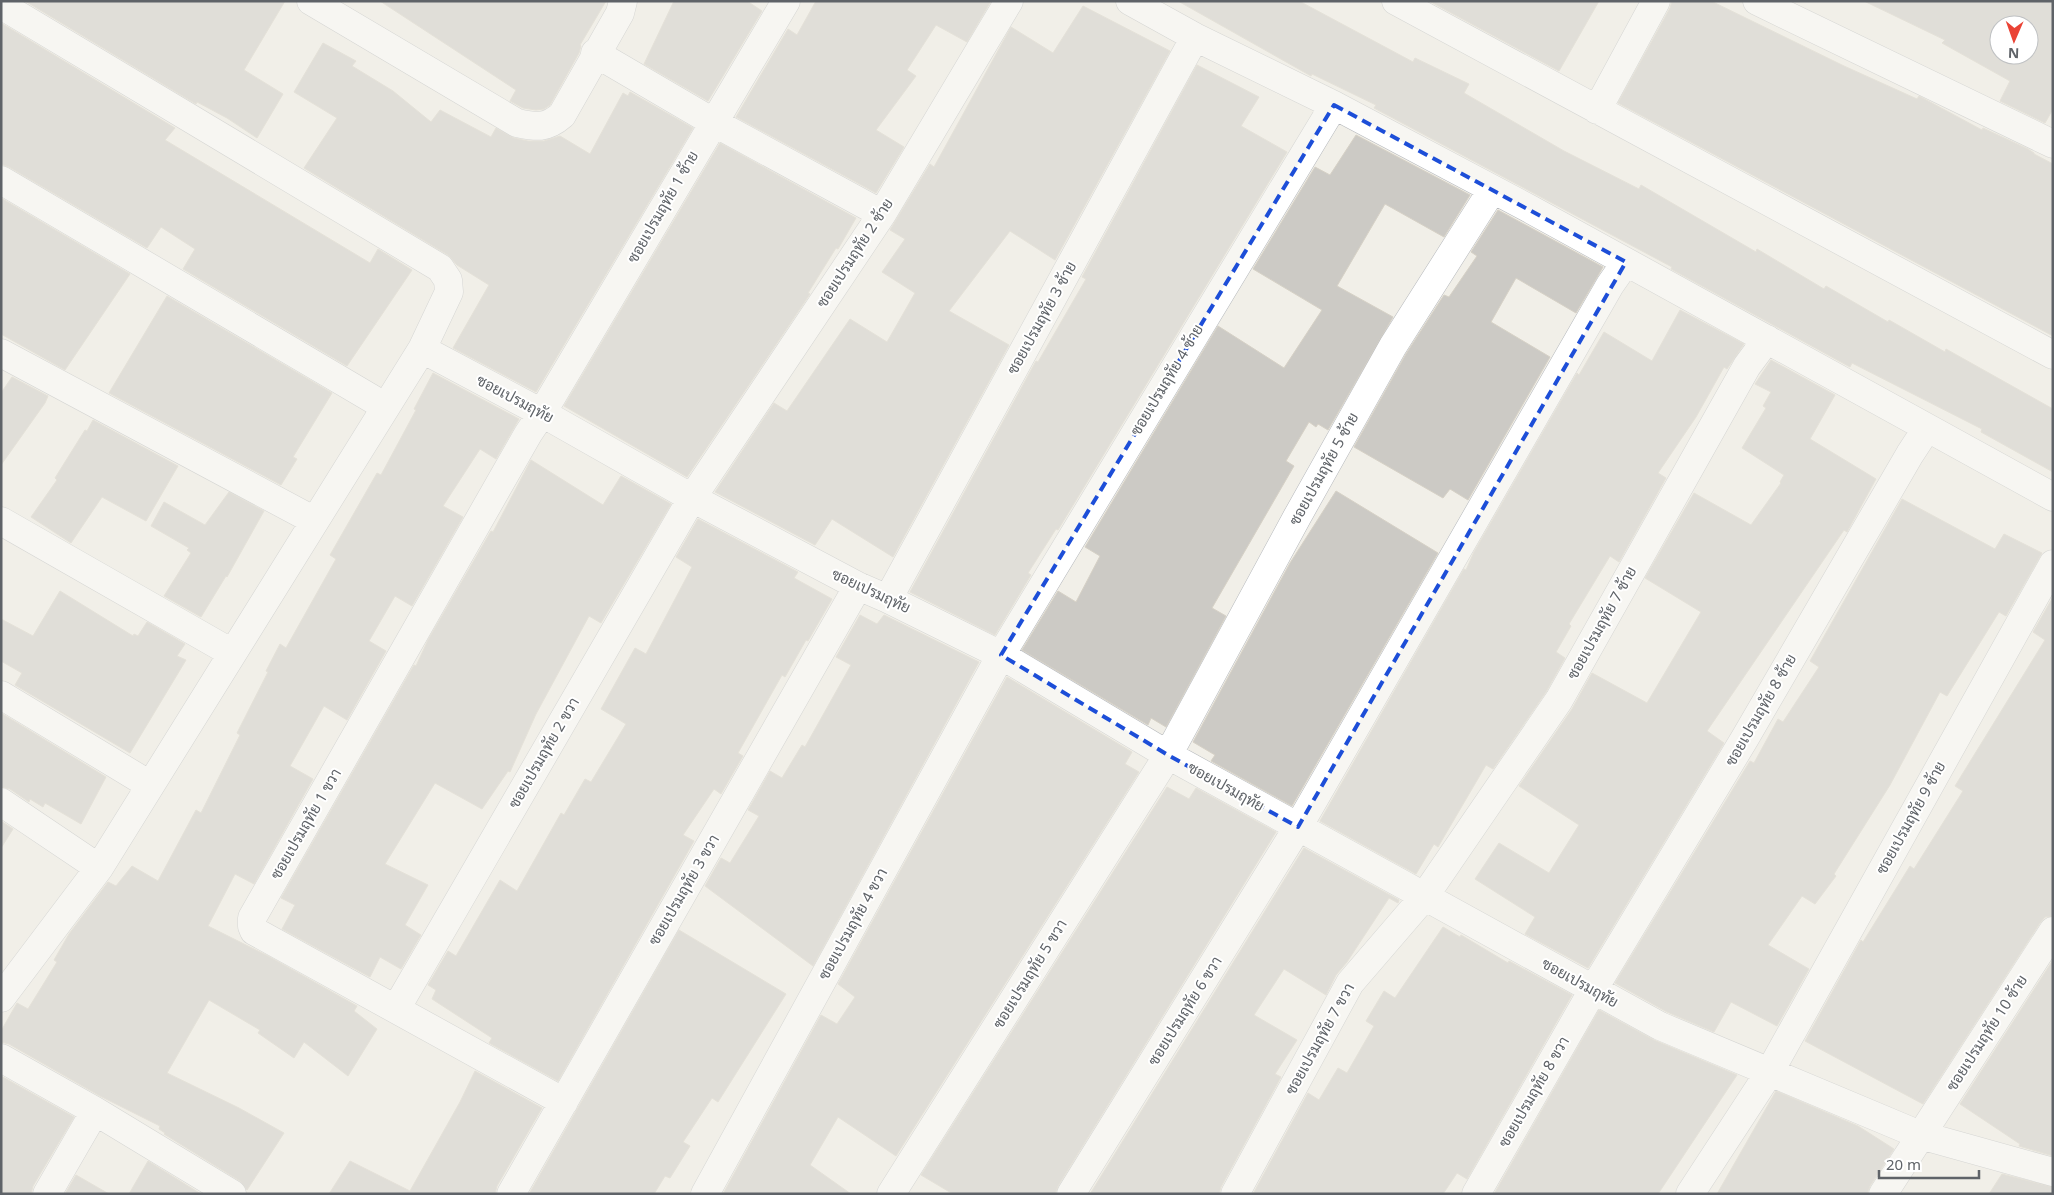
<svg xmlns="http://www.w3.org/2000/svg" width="2054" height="1195" font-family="'Noto Sans',Sarabun,sans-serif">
<rect width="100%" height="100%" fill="#f1efe8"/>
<path fill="#cccac5" stroke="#d6d1c6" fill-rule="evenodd" d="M25 1H285L244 70 283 94 257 138 227 118 197 102 196 104Z
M380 1H606L580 45 581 46 579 53 550 105 544 109 536 110 523 108 510 101 516 90Z
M674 1H747L762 11 708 101 644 64Z
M816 1H991L967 42 936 25 907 70 916 76 876 130 904 147 876 193 736 117 788 29 797 35Z
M1178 1H1299L1413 62 1415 58 1469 84 1464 93 1564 151 1639 189 1641 185 1756 252 1757 249 1824 289 1826 286 1888 322 1889 320 1945 352 1946 349 2053 409V472L1981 432 1982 429 1852 363 1850 367 1671 269 1672 267 1374 108 1376 105 1312 74 1311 76Z
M1429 1H1599L1559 71Z
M1672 1H1711L1844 66 1917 99 1919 96 1982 130 1983 128 2028 149 2034 153V154L2053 164V336L1618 103 1670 8Z
M1864 1H2053V109L2045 123 2000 101 2010 81 1942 43 1945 40ZM1999 25H2029V55H1999Z
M1083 6 1170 51 1055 260 1010 231 949 311 1009 345 893 557 832 519 815 545 715 492 774 403 787 411 850 319 887 342 915 293 882 272 905 239 890 230 930 164 934 167 1011 27 1053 53Z
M1 23 175 128 165 140 370 263 378 249 412 270 347 366 183 269 195 249 161 227 147 248 9 167 1 164Z
M323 43 356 61 352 66 393 91 431 122 440 110 491 137 496 128 514 138 528 141H544L560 136 590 154 623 93 628 96 630 92 693 128 536 392 453 348 489 285 457 265 448 255 304 168 337 118 294 92Z
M1197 65 1259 97 1241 126 1287 152 1058 530 1056 529 1028 573 1031 575 995 635 910 592 1036 361 1038 362 1086 279 1082 277Z
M1356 135 1470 195 1444 237 1385 204 1337 286 1393 317 1328 430 1318 424 1316 427 1309 422 1286 461 1294 466 1212 608 1226 616 1166 727 1151 718 1148 725 1022 650 1058 591 1076 602 1100 556 1085 547 1218 326 1284 368 1322 310 1253 269 1315 167 1330 175Z
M720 143 856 218 838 249 836 248 808 293 810 294 687 477 564 406Z
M1 198 130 274 65 370 1 334Z
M1498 210 1603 267 1576 313 1516 278 1491 322 1550 357 1468 500 1450 489 1443 498 1354 447 1406 354 1444 295 1449 297 1477 256 1471 252Z
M167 296 332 393 293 457 297 459 281 485 109 393Z
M1680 310 1744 344 1727 369 1724 367 1696 417 1658 473 1666 478 1619 562 1610 556 1569 624 1571 626 1556 652 1565 658 1546 692 1493 769 1486 765 1438 847 1434 844 1416 874 1320 821 1464 569 1466 570 1474 552 1577 373 1579 375 1604 332 1652 361Z
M1771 360 1835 395 1810 439 1876 479 1847 532 1844 530 1707 731 1724 743 1588 968 1525 934 1535 917 1475 879 1499 843 1549 873 1579 825 1519 786 1572 709 1592 673 1647 703 1701 612 1645 578 1694 493 1751 525 1781 483 1780 482 1784 475 1742 448 1766 408 1763 406 1771 392 1755 384Z
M433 373 519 419 496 459 480 449 443 506 463 517 412 606 395 596 369 641 386 651 347 720 324 706 290 766 313 779 254 884 235 874 208 926 268 956 357 1006 354 1011 377 1029 348 1076 304 1042 294 1058 258 1033 260 1030 209 1000 167 1073 239 1108 284 1133 247 1190 240 1181 164 1134 165 1133 159 1129 160 1126 100 1096 9 1044 1 1042V1031L17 1003 28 1009 57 962 54 960 69 934 108 882 116 886 132 866 158 881 196 810 201 813 240 735 237 733 268 672 266 671 280 644 286 648 336 559 330 555 377 473 381 475 416 410 414 409Z
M12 377 48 396 45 403 1 465V393Z
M93 420 178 466 146 521 102 497 71 543 31 517 57 480 55 478 85 430 87 431Z
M531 460 603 505 621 476 671 504 601 623 589 616 536 714 510 772 508 771 482 809 435 783 385 864 428 885 405 925 421 935 401 969 380 957 370 977 282 929 295 905 281 898 414 665 416 666 428 640 491 531 493 532Z
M1336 491 1438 553 1292 806 1211 761 1215 755 1193 742 1290 563Z
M229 492 264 511 227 577 226 576 201 617 164 596 191 553 187 550 189 548 151 526 164 502 205 525Z
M1902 499 1995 549 2004 534 2042 553 2006 616 1999 612 1947 696 1940 692 1890 785 1834 874 1836 876 1815 904 1802 896 1768 945 1809 969 1777 1026 1731 1002 1714 1032 1667 1012 1615 983 1750 761 1754 763 1778 719 1783 722 1819 667 1810 661Z
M698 519 798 572 794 578 832 599 808 641 806 640 785 677 782 675 738 753 743 756 721 794 714 789 683 835 694 841 558 1081 489 1043 492 1038 432 999 436 990 428 985 448 951 456 956 500 880 517 891 561 813 564 815 585 779 591 782 626 724 601 709 635 648 646 654 692 567 676 557Z
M60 591 133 636 134 634 138 636 147 622 185 644 177 656 186 660 130 753 15 685 22 673 1 661V619L33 636Z
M2053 597V916L2045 917 2040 923 1923 1104 1805 1041 1861 940 1863 942 1910 866 1914 869 1963 791 1955 786 2045 640 2033 632Z
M860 615 877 624 884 615 979 662 813 966 705 886 721 858 730 863 759 816 748 810 770 771 782 778 802 745 805 747 851 665 836 657Z
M1007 677 1132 752 1125 764 1139 772 896 1156 838 1117 810 1165 851 1194H723L821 1015 837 1024 855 997 838 984Z
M1 713 106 777 81 824 45 803 43 807 30 799 29 802 10 789 1 787Z
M1167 787 1189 799 1196 788 1276 832 1058 1186 1055 1194H953L921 1175Z
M1 821 13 829 1 848Z
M1304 848 1399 900 1398 903 1389 898 1347 962 1336 975 1326 995 1284 969 1254 1015 1297 1040 1275 1074 1281 1077 1221 1187 1219 1194H1090Z
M1443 927 1460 937 1461 935 1508 963 1509 961 1572 995 1467 1179 1457 1173 1443 1194H1253L1308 1093 1319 1100 1338 1068 1347 1073 1374 1026 1366 1021 1384 991 1395 998Z
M679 930 786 994 718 1102 712 1098 683 1142 690 1146 670 1178 665 1176 654 1194H529Z
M2053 960V1156L2019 1146 2020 1144 1960 1104Z
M1599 1010 1654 1040 1737 1075 1658 1194H1494Z
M475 1071 542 1108 497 1186 495 1194H329L350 1161 410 1191 460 1102Z
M1 1076 74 1117 33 1186 31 1194H1Z
M1776 1091 1858 1126 1894 1149 1870 1186 1867 1194H1717Z
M148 1161 201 1194H129Z
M2002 1174 2053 1187V1194H1989Z
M76 1175 109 1194H65Z"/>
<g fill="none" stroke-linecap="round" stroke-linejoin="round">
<g stroke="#b5b8bc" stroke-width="29">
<path id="street" d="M311 1 517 123C536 127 546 129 562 115L620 13 623 1
M1130 1 1195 37 1334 105 1530 209 2053 497
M1396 1 2053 355
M1757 1 2053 144
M1 5 440 268 448 280 449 292 422 349 99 868 1 998
M595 53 713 122 882 214
M1597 110 1656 1
M1 180 386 407
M422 349 542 413 692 498 858 586 888 599 1001 655 1168 755 1660 1026 1920 1135 2053 1172
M1 353 315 521
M1 521 232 653
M888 599 1195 37
M1 695 150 785
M1 802 99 868
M396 1009 692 498 882 214 1009 1
M1 1058 95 1111 232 1194
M564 1102 254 931 252 926V918L528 434 542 413 786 1
M47 1194 95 1111
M511 1194 858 586
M705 1194 1001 655 1334 105
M891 1194 1168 755 1297 517 1393 346 1492 190
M1071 1194 1298 827 1610 285 1626 262
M1235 1194 1350 983 1424 897 1559 700 1747 366 1767 339
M1476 1194 1593 990 1745 738 1910 454 1927 428
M1690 1194 1769 1073 2053 564
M1883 1194 2053 931"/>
</g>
<use href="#street" stroke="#fff" stroke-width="28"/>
</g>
<path d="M0 0H2054V1195H0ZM1334 105 1626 262 1298 827 1168 755 1001 655Z" fill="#f1efe8" fill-opacity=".55" fill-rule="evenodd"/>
<path fill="none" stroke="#1d4ed8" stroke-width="4" stroke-dasharray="10 6" stroke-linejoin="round" d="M1334 105 1626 262 1298 827 1168 755 1001 655Z"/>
<g text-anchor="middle" stroke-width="4" stroke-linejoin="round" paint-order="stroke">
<g font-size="15" fill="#5f6368" stroke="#fff">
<text transform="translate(663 207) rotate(-60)" y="5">ซอยเปรมฤทัย 1 ซ้าย</text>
<text transform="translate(855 253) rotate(-57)" y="5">ซอยเปรมฤทัย 2 ซ้าย</text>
<text transform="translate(1042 318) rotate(-61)" y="5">ซอยเปรมฤทัย 3 ซ้าย</text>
<text transform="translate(1167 380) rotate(-59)" y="5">ซอยเปรมฤทัย 4 ซ้าย</text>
<text transform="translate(515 399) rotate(28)" y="5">ซอยเปรมฤทัย</text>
<text transform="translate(1324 469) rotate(-61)" y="5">ซอยเปรมฤทัย 5 ซ้าย</text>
<text transform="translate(871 591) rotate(25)" y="5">ซอยเปรมฤทัย</text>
<text transform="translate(1602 623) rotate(-61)" y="5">ซอยเปรมฤทัย 7 ซ้าย</text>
<text transform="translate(1761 710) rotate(-60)" y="5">ซอยเปรมฤทัย 8 ซ้าย</text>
<text transform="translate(544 753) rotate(-60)" y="5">ซอยเปรมฤทัย 2 ขวา</text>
<text transform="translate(1226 787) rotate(29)" y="5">ซอยเปรมฤทัย</text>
<text transform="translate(1911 818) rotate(-61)" y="5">ซอยเปรมฤทัย 9 ซ้าย</text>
<text transform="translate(306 824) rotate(-60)" y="5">ซอยเปรมฤทัย 1 ขวา</text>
<text transform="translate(684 890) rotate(-60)" y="5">ซอยเปรมฤทัย 3 ขวา</text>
<text transform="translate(853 924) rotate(-61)" y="5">ซอยเปรมฤทัย 4 ขวา</text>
<text transform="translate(1030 974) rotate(-58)" y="5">ซอยเปรมฤทัย 5 ขวา</text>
<text transform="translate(1580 983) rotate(29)" y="5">ซอยเปรมฤทัย</text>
<text transform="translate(1185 1011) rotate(-58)" y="5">ซอยเปรมฤทัย 6 ขวา</text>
<text transform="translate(1987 1033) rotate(-57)" y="5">ซอยเปรมฤทัย 10 ซ้าย</text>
<text transform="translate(1320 1039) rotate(-61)" y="5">ซอยเปรมฤทัย 7 ขวา</text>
<text transform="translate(1534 1092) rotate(-60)" y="5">ซอยเปรมฤทัย 8 ขวา</text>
</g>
</g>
<rect width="2054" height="1195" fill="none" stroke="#5f6368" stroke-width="5"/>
<g transform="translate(2014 40) rotate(182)"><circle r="24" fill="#ffffff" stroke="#bfc1c3"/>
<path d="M0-4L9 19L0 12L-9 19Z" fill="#ea4335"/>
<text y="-8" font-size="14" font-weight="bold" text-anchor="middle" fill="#5f6368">N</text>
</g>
<path d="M1879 1170v8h100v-8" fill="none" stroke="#5f6368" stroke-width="2.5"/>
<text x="1886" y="1170" font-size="15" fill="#5f6368" stroke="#ffffff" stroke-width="4" paint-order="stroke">20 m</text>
</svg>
